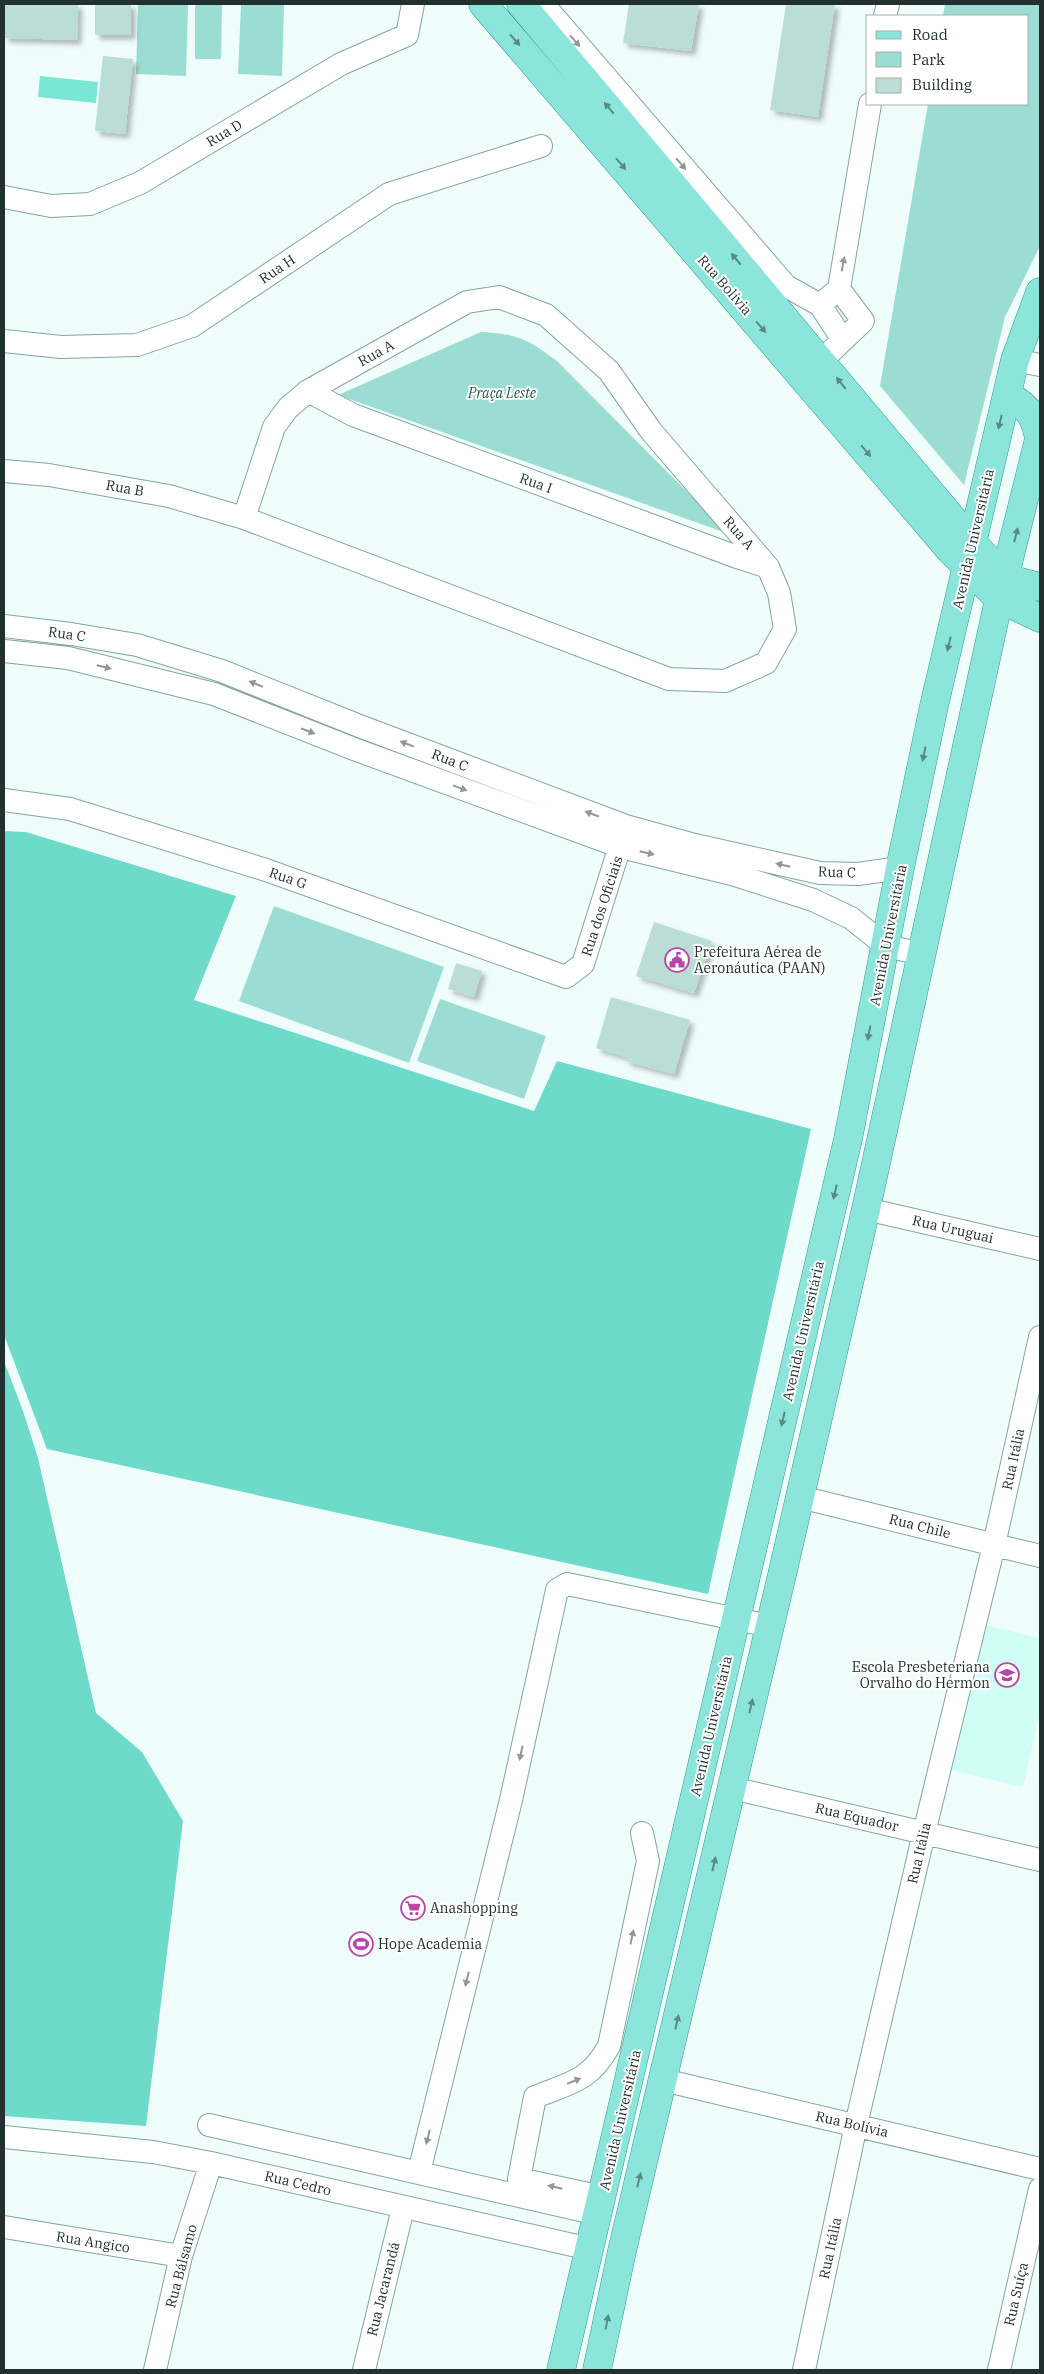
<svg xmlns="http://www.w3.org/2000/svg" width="1044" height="2374" font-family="'IBM Plex Serif',serif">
<defs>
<filter id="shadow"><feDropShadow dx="4.5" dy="4.5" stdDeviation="2.5" flood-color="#0004"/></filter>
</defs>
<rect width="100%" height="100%" fill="#f0fefb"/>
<path fill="#d0fef6" d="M985 1625 1040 1638V1712L1023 1787 950 1770Z"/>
<path fill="#9bddd2" d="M138 4H188L186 76 136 74Z
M195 4H222L221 59H195Z
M241 4H284L282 76 238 74Z
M945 4H1040V246L1005 317 964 485 880 386 928 104H1028V16H943Z
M481 332C518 334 528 339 557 361L729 534 338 395Z
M274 906 444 967 409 1063 239 1001Z
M440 999 546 1036 524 1099 417 1061Z"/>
<path fill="#6edaca" d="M4 831 26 832 236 896 194 1000 534 1111 557 1061 811 1129 708 1594 47 1449 4 1335Z
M4 1361 23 1411 38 1458 96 1713 142 1752 183 1821 146 2126 4 2116Z"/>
<path fill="#7ae7d6" d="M40 76 98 82 96 103 38 97Z"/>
<path fill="#baddd6" filter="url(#shadow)" d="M4 4H78L77 40 4 38Z
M95 4H131V35H95Z
M629 4H699L691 51 623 43Z
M786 4H835L818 117 770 110Z
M103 56 133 59 125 134 95 131Z
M654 922 712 941 694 993 636 976Z
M456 963 482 971 474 997 448 989Z
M611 997 690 1020 674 1074 626 1061V1057L596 1048Z"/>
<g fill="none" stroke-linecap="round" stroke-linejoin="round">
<g stroke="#84a59f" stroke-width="24">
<path id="minor" d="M543 4 786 286 820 305 839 289 870 104
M885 16 888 4
M4 197 51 206 90 204 140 183 341 64 407 35 413 4
M820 305 843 340
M4 341 61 347 137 345 192 326 389 194 541 146
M822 360 863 321 839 289
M1015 360 1040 365
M308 391 353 415 737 557 768 567
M4 471 49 475 169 496 244 518 669 679 725 681 766 663 785 629 779 593 768 567 651 431 609 371 546 315 499 297 467 302 308 391 288 408 274 427 244 518
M4 626 71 634 137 645 222 671 362 727 626 826 695 845 820 873 858 874 900 868
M4 651 68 658 214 694 354 749 621 847 732 874 813 900 851 918 886 946 922 954
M4 800 70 809 266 870 566 977 583 964 624 833
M866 1209 1040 1249
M800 1497 1040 1556
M732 1788 1040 1860
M663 2080 1040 2169
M209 2125 598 2214
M4 2137 153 2152 211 2163 590 2249
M419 2172 511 1800 557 1590 567 1584 770 1626
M602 2197 519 2179 535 2097C570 2083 590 2081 609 2046L648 1861 642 1833
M4 2227 181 2256
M155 2370 181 2256 211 2163
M364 2370 403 2208
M804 2370 856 2125 924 1833 994 1545 1040 1337
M999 2370 1040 2189"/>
</g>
<g stroke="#359a8e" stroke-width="29">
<path id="major" d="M483 4 950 550 999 599 1040 618
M521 4 972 542 1005 578 1040 587
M1007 396C1027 404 1037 419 1039 441
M561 2370 848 1139 900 868 934 706 1015 360 1040 292
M597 2370 622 2251 782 1575 866 1209 999 599 1040 435"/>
</g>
<use href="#minor" stroke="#fff" stroke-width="22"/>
<use href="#major" stroke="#8be5da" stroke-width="28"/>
</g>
<defs><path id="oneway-solid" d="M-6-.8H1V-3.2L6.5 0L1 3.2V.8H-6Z" transform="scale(1.25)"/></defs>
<g fill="#578b84">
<use href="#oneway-solid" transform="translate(515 40) rotate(49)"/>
<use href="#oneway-solid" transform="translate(609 108) rotate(-130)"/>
<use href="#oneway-solid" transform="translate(621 164) rotate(49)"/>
<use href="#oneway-solid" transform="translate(736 259) rotate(-130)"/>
<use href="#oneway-solid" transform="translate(761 327) rotate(49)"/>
<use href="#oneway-solid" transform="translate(841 383) rotate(-129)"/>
<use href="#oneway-solid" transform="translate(1000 422) rotate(103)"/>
<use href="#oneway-solid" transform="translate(866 451) rotate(49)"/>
<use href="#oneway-solid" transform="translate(1016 535) rotate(-76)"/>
<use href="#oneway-solid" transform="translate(949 644) rotate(103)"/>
<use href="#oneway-solid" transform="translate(924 754) rotate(102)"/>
<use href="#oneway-solid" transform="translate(869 1033) rotate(101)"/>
<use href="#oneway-solid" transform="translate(835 1192) rotate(103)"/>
<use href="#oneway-solid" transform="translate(783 1419) rotate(103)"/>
<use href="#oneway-solid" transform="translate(751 1706) rotate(-77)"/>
<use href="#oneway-solid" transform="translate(714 1864) rotate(-77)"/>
<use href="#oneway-solid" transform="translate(677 2022) rotate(-77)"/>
<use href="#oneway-solid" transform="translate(639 2180) rotate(-76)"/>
<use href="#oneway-solid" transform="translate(607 2322) rotate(-79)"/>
</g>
<g fill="#919896">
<use href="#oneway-solid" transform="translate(575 41) rotate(49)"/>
<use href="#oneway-solid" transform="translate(681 164) rotate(49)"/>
<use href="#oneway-solid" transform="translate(843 264) rotate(-80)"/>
<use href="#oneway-solid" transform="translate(104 667) rotate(14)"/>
<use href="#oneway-solid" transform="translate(256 684) rotate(-158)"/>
<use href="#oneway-solid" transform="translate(308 731) rotate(21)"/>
<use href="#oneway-solid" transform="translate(407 744) rotate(-159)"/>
<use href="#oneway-solid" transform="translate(460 788) rotate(20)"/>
<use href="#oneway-solid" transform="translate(592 814) rotate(-159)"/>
<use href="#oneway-solid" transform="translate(647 853) rotate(13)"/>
<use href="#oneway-solid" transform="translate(783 865) rotate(-167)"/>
<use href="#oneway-solid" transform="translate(521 1753) rotate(102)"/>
<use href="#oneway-solid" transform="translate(632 1937) rotate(-78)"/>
<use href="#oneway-solid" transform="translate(467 1979) rotate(104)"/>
<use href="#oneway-solid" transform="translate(574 2081) rotate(-22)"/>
<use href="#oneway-solid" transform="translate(428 2137) rotate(104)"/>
<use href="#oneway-solid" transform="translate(555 2187) rotate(-167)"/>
</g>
<defs>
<g id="civic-ring" transform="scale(1.25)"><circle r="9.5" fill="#fff" stroke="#b548a7" stroke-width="1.5"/><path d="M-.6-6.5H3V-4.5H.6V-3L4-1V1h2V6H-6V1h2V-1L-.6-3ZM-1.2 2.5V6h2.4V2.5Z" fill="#b548a7"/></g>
<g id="school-ring" transform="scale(1.25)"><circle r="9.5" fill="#fff" stroke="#b548a7" stroke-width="1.5"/><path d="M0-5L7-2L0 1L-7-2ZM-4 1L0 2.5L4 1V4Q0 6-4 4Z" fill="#b548a7"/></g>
<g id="supermarket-ring" transform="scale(1.25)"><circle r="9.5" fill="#fff" stroke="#b548a7" stroke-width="1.5"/><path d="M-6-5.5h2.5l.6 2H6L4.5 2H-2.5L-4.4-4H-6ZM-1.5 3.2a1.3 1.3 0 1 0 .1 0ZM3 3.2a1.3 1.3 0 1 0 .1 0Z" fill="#b548a7"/></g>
<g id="stadium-ring" transform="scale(1.25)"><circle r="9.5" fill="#fff" stroke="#b548a7" stroke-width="1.5"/><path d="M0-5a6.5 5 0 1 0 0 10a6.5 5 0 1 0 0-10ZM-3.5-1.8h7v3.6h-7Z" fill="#b548a7"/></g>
</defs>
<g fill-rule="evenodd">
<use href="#civic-ring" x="677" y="960"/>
<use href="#school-ring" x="1007" y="1675"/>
<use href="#supermarket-ring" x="413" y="1908"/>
<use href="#stadium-ring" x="361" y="1944"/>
</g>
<g text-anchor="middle" stroke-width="4" stroke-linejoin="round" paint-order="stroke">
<g font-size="14" fill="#23312e" stroke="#fff">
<text transform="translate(224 133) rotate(-31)" y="5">Rua D</text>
<text transform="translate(277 269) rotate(-34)" y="5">Rua H</text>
<text transform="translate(725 285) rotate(49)" y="5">Rua Bolívia</text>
<text transform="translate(376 353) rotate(-29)" y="5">Rua A</text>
<text transform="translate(536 483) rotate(20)" y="5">Rua I</text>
<text transform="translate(125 488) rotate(10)" y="5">Rua B</text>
<text transform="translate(739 533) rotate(49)" y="5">Rua A</text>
<text transform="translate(973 539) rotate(-77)" y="5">Avenida Universitária</text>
<text transform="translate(67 634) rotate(8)" y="5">Rua C</text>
<text transform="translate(450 760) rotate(21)" y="5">Rua C</text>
<text transform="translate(837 872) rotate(2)" y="5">Rua C</text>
<text transform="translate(288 878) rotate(19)" y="5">Rua G</text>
<text transform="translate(602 906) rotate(-72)" y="5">Rua dos Oficiais</text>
<text transform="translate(888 935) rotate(-79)" y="5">Avenida Universitária</text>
<text transform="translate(953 1229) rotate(13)" y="5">Rua Uruguai</text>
<text transform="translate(803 1331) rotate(-77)" y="5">Avenida Universitária</text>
<text transform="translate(1013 1459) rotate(-78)" y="5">Rua Itália</text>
<text transform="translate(920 1526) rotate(14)" y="5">Rua Chile</text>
<text transform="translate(711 1726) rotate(-77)" y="5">Avenida Universitária</text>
<text transform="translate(857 1817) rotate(13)" y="5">Rua Equador</text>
<text transform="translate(919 1853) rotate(-77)" y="5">Rua Itália</text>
<text transform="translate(620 2120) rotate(-77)" y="5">Avenida Universitária</text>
<text transform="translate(852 2124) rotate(13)" y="5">Rua Bolívia</text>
<text transform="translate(298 2183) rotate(13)" y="5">Rua Cedro</text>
<text transform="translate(93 2242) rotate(9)" y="5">Rua Angico</text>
<text transform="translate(830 2248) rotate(-78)" y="5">Rua Itália</text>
<text transform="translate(181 2266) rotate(-75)" y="5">Rua Bálsamo</text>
<text transform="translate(383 2289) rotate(-76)" y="5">Rua Jacarandá</text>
<text transform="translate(1016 2294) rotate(-77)" y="5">Rua Suíça</text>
</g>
<g font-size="14" font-style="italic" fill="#275750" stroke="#fff">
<text x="502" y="398">Praça Leste</text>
</g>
<g font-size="14" fill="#23312e" stroke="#fff" text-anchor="start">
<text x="694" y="957">Prefeitura Aérea de<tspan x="694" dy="16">Aeronáutica (PAAN)</tspan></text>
<text x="990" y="1672" text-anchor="end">Escola Presbeteriana<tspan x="990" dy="16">Orvalho do Hermon</tspan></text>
<text x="430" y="1913">Anashopping</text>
<text x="378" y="1949">Hope Academia</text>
</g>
</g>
<rect width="1044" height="2374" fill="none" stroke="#23312e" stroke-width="10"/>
<rect x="866" y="15" width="162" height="90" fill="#ffffff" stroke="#a7adab"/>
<rect x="876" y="31" width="25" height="8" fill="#8be5da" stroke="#a7adab"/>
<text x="912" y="40" font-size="15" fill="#23312e">Road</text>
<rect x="876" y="52" width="25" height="15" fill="#9bddd2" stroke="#a7adab"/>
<text x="912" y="65" font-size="15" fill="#23312e">Park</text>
<rect x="876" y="78" width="25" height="15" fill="#baddd6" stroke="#a7adab"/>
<text x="912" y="90" font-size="15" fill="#23312e">Building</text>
</svg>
